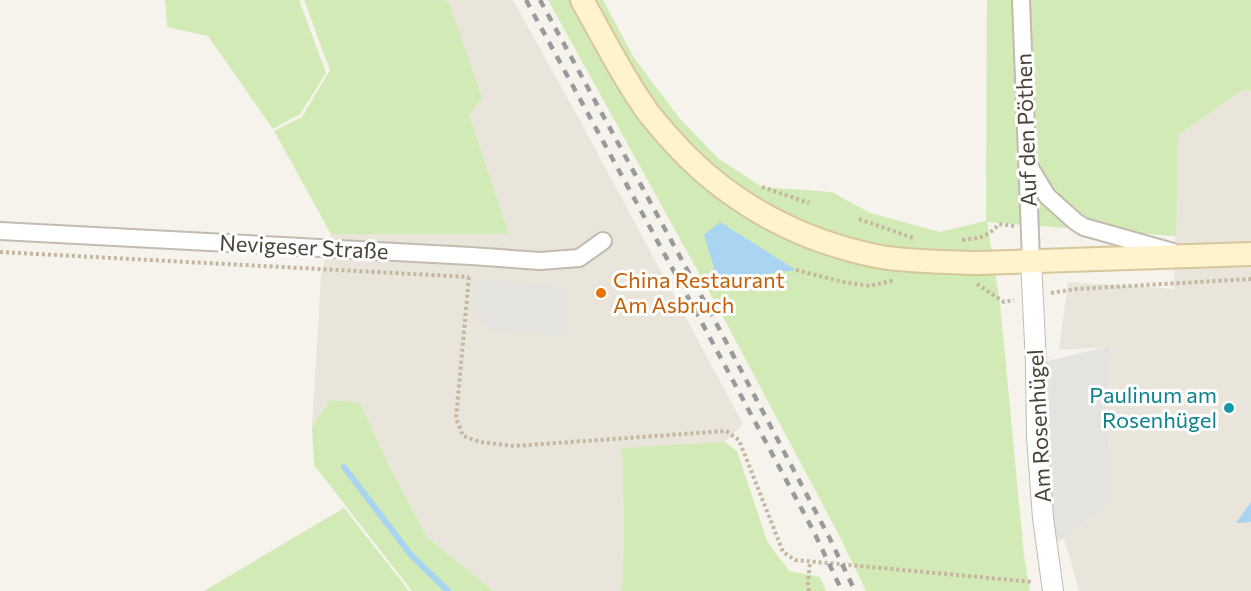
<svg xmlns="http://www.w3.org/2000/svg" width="1251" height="591" font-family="Commissioner,sans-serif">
<rect width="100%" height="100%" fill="#f6f3ec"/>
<path fill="#eae5da" d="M444 0H513L577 115 743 424 725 442 622 449 624 533 622 591H493L427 537 388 464 360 403 312 427 321 275 331 234H509L469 115 449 3Z
M1244 89 1251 91V591H1079L1064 538 1107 506 1110 347 1059 350 1068 282 1174 289 1178 135Z"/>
<path fill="#d2eab5" d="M165 0H299L326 73 300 114 273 129 208 36 167 27Z
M304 0H444L449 3 482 98 469 115 509 234H331L274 131 302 117 330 70Z
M548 0H603L634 58 680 119 719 159 762 187 832 192 870 213 940 232 986 221 987 0H1251V91L1244 89 1178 135 1176 236 987 222 1000 303 1024 556 1030 591H866L839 535 721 313Z
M331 400 360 403 388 464 427 537 493 591H412L314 465 312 427Z
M725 442 737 451 767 541 789 571 820 577 826 591H622L624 533 622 448Z
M344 508 409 591H204Z"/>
<path fill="#e5e3e0" d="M476 280 567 288 562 335 487 329 475 311Z
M1110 346 1107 506 1064 538 1046 545 1036 364Z"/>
<path fill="#a9d4f2" d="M720 222 796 270 718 281 704 235Z
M1251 502V522L1236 523Z"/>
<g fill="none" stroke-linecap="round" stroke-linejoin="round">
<path stroke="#a9d4f2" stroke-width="6" d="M344 467 411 555 448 591"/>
<g stroke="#c2bbae" stroke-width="20">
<path id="minor" d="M1021 0 1031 260
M1029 166 1047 196 1076 222 1084 227 1173 252
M0 231 471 256 540 261 579 258 603 241"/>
</g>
<g stroke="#c2bbae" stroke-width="22">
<path id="tertiary" d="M1031 260 1036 364 1037 437 1043 518 1053 591"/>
</g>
<g stroke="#d6c79b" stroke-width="26">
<path id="secondary" d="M582 0C603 37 622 76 647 111 653 119 660 127 667 135 723 200 797 241 881 257 912 262 945 262 977 263L1251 254"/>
</g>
<path stroke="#c4b79f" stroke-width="4" stroke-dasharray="3 3" stroke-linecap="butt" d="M762 187 809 203
M859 219 913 238
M962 240C979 238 987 238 999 224L1015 226
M0 252 469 277
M796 270 843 282 870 286 895 280
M469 277 456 418 463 436 480 442 514 446 726 431 739 440 783 552 795 560 1033 582
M977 284 1004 302 1014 300
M1051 293 1076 289 1251 279
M809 591 808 583 810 562"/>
<use href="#minor" stroke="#fff" stroke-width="16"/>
<use href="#tertiary" stroke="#fff" stroke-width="20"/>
<use href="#secondary" stroke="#fff3cd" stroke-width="22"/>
<path stroke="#9a9a9a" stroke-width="4.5" stroke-dasharray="8 8" stroke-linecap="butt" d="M526 0 701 321 814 532 842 591
M540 0 714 319 829 537 855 591"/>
</g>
<circle fill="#e8710a" stroke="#fff" stroke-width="2" cx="601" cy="293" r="6"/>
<circle fill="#0f9aa8" stroke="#fff" stroke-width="2" cx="1229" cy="408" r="6"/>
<g text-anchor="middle" stroke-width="6" stroke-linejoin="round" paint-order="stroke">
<g font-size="22" fill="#4b4439" stroke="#fff">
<text transform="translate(1026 130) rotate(-92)" y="8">Auf den Pöthen</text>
<text transform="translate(304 247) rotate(3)" y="8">Nevigeser Straße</text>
<text transform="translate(1039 426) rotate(-93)" y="8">Am Rosenhügel</text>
</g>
<g font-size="22" fill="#c56008" stroke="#fff" text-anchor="start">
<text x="613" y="288">China Restaurant<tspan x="613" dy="25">Am Asbruch</tspan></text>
</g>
<g font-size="22" fill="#0d838f" stroke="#fff" text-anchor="end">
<text x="1217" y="403">Paulinum am<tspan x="1217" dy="25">Rosenhügel</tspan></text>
</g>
</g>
</svg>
